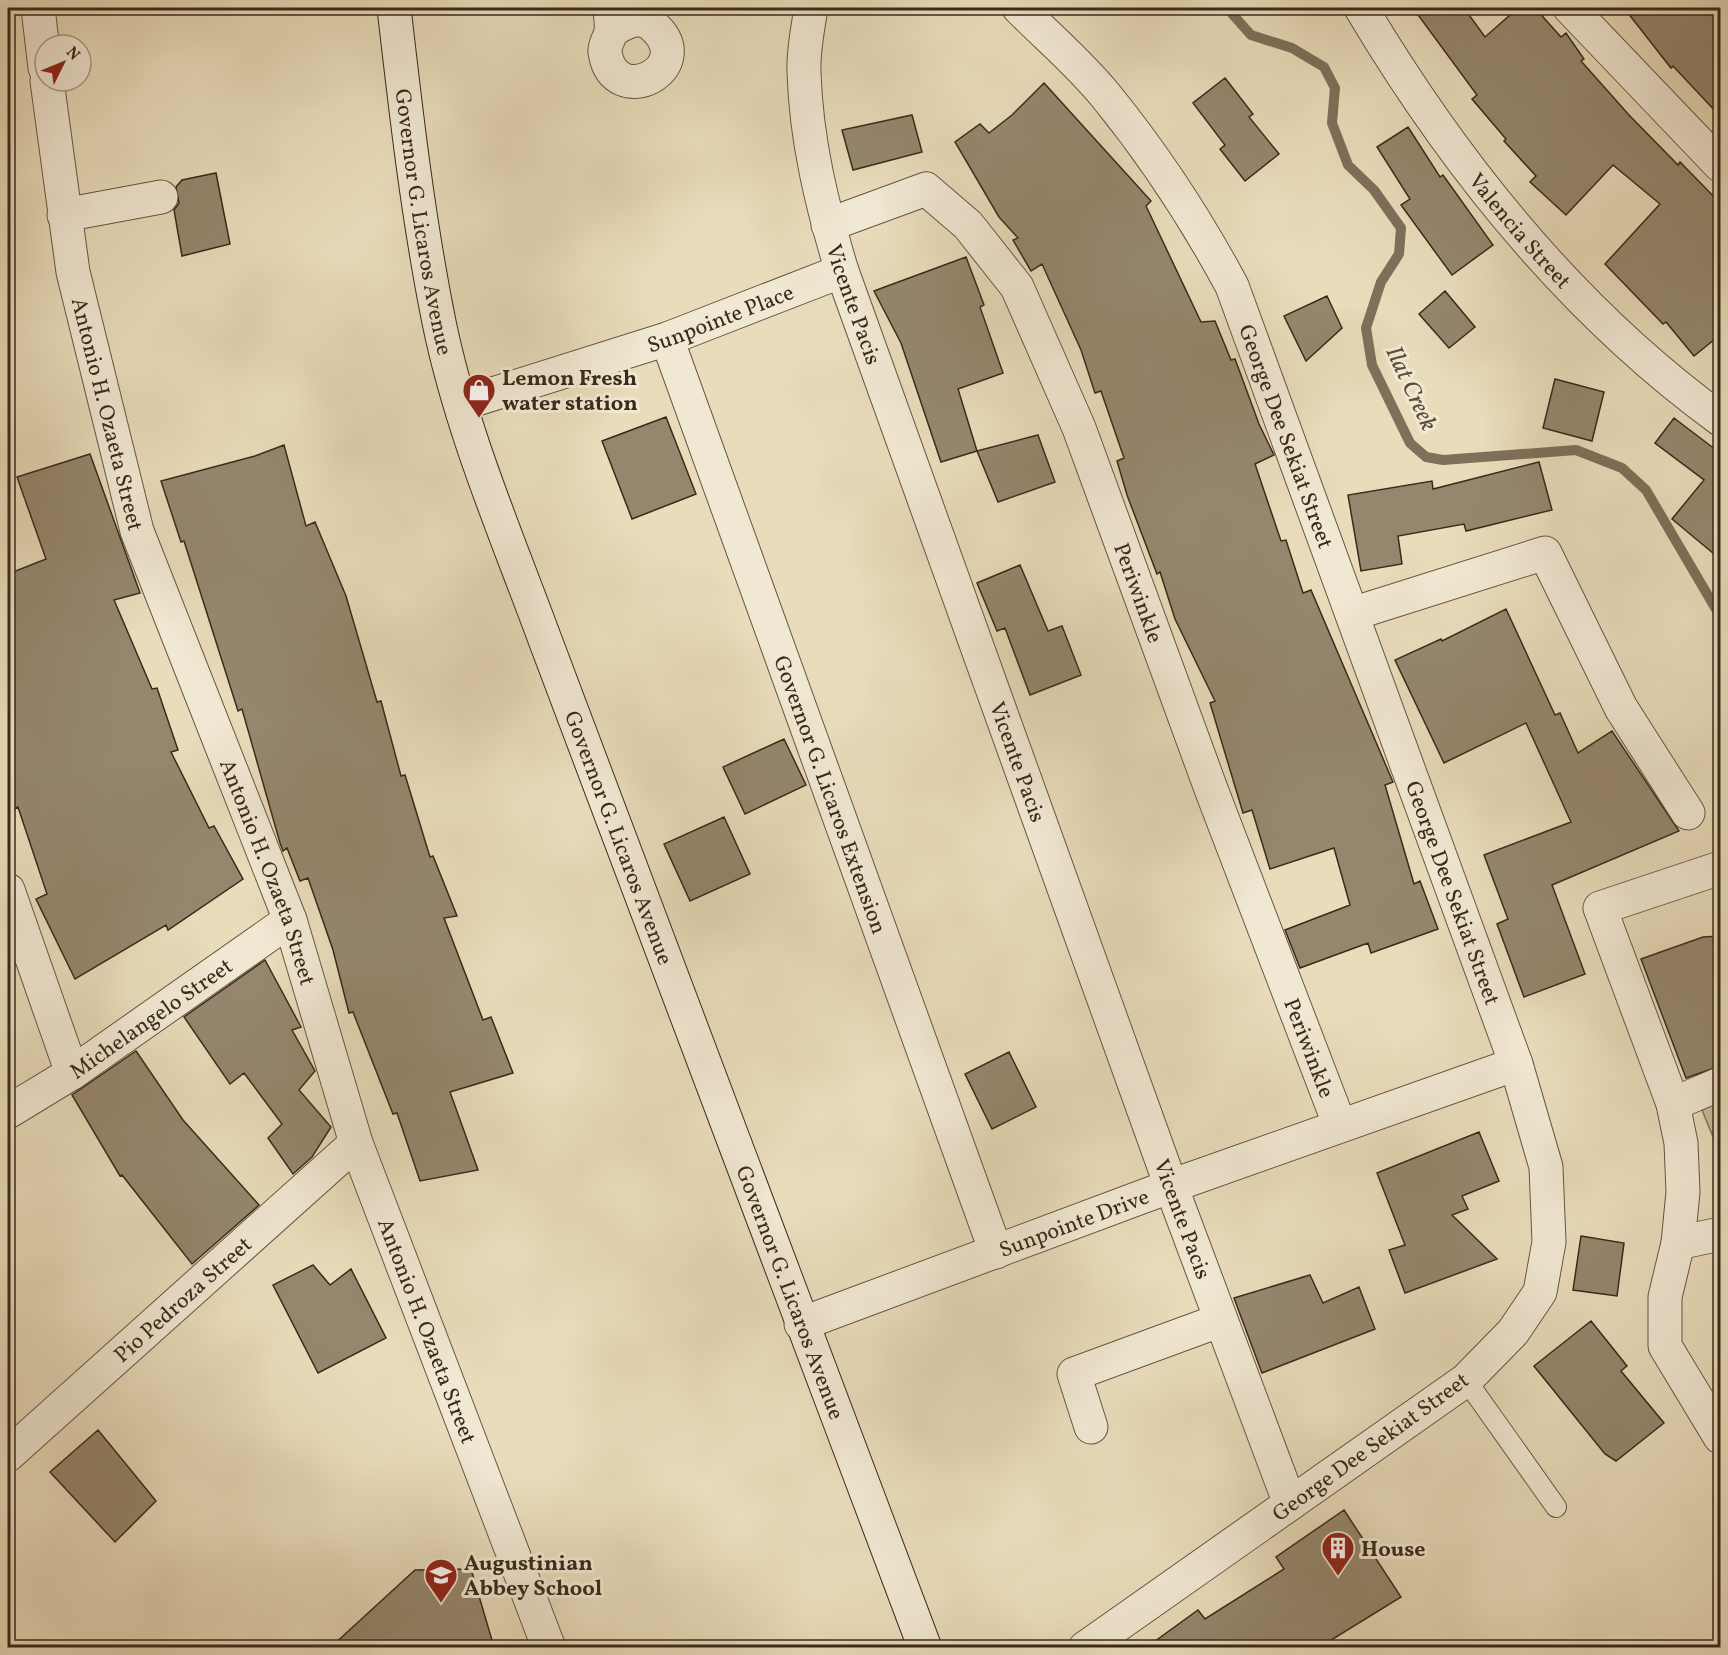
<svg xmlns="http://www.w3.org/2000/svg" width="1728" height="1655" font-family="Vollkorn,serif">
<rect width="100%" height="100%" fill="#e9dcbb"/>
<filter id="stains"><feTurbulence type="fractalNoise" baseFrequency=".00333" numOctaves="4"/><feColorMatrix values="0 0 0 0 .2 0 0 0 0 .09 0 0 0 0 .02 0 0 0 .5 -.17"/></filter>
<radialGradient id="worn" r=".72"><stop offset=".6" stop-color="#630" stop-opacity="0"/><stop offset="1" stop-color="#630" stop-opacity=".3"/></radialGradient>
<path fill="#cbbea0" stroke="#82745d" stroke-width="1.5" d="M1720 1102V1154L1702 1110Z"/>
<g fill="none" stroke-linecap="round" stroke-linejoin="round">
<path stroke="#7f705a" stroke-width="10" d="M1227 8 1251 35 1292 48 1324 67 1335 88 1332 123 1348 165 1374 190 1401 228 1399 254 1381 282 1366 328 1372 365 1410 443 1426 457 1443 460 1576 450 1622 468 1646 490 1720 616"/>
</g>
<path fill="#95876e" stroke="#392a1a" stroke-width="1.5" d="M1413 8H1464L1485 37 1518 8H1535L1561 37 1566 33 1584 59 1581 61 1629 115 1678 165 1680 162 1720 203V335L1694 356 1666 322 1663 324 1605 264 1660 204 1613 165 1566 215 1530 182 1536 176 1504 141 1506 139 1472 99 1477 95Z
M1624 8H1720V116L1673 66 1671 68Z
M1225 78 1253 114 1249 117 1279 154 1245 181 1220 149 1225 145 1193 103Z
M1044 83 1151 201 1146 206 1201 322 1215 321 1231 360 1235 359 1259 424 1274 455 1255 464 1281 541 1286 540 1303 593 1311 590 1393 782 1385 785 1414 884 1420 881 1438 929 1371 953 1368 943 1300 968 1285 930 1350 905 1334 848 1270 869 1252 810 1243 813 1210 703 1215 701 1175 619 1160 572 1157 574 1127 495 1117 461 1124 458 1101 391 1095 393 1081 350 1042 264 1031 271 1013 240 1018 238 999 217 955 142 980 124 989 133 1012 115Z
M912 115 922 152 853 170 842 130Z
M1408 127 1440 177 1443 175 1493 245 1452 275 1401 205 1410 199 1377 147Z
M216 173 230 244 182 256 174 210 179 203 176 187 182 180Z
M966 257 984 305 980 307 1003 373 958 389 977 451 941 462 901 343 874 291Z
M1445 291 1475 327 1449 348 1419 314Z
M1327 296 1342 328 1306 361 1284 316Z
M1555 379 1604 392 1592 441 1543 428Z
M666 417 696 494 632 519 602 441Z
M1674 418 1720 453V559L1672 519 1704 480 1655 443Z
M1038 435 1055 482 998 502 977 451Z
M284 445 306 526 315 522 346 596 377 702 381 701 401 776 405 775 430 857 433 856 457 916 444 918 483 1020 491 1017 513 1073 450 1092 478 1170 420 1181 397 1113 393 1114 353 1012 349 1013 333 950 308 878 300 881 287 848 283 851 280 843 242 709 238 711 184 541 181 542 161 481 255 456Z
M90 454 140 593 114 600 152 689 157 688 178 750 171 752 209 828 214 826 243 879 168 930 166 925 75 979 36 899 47 894 18 807 8 811V574L46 559 17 477Z
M1539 462 1552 510 1466 531 1464 524 1398 536 1402 564 1361 571 1348 495 1432 481 1433 489Z
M1020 565 1048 631 1062 626 1081 675 1030 695 1005 628 997 631 977 583Z
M1506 609 1555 715 1560 713 1578 753 1612 731 1679 831 1552 885 1585 974 1524 997 1497 924 1508 919 1484 855 1571 822 1526 723 1444 763 1395 660 1441 639 1442 641Z
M784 739 806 785 745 814 723 767Z
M724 817 750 874 690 901 664 844Z
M1720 936V1066L1686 1078 1641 959 1703 937Z
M265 960 301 1027 292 1030 315 1071 299 1090 331 1127 312 1157 293 1174 268 1138 282 1124 244 1073 230 1084 184 1017Z
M136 1051 183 1120 259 1205 192 1264 122 1175 120 1176 72 1095Z
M1009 1052 1036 1107 992 1129 965 1074Z
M1479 1132 1499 1181 1462 1196 1468 1209 1452 1215 1497 1259 1405 1293 1389 1250 1405 1245 1377 1173Z
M1581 1236 1624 1243 1617 1296 1573 1290Z
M313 1265 330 1285 351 1269 386 1338 318 1373 273 1285Z
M1310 1275 1323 1303 1359 1287 1375 1329 1262 1373 1234 1298Z
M1591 1321 1627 1366 1621 1371 1664 1423 1616 1461 1605 1454 1534 1366Z
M98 1430 156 1501 115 1542 50 1472Z
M1344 1510 1401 1597 1320 1647H1147L1198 1610 1205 1619 1284 1569 1276 1557Z
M471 1569 494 1647H331L415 1570Z"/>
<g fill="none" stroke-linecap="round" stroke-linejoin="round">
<g stroke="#655642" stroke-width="22">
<path id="lane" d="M1466 1380 1556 1507"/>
</g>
<g stroke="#655642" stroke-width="35">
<g id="street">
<path d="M38 8 45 68"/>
<path d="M610 8C610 15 612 23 611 31 610 38 604 45 605 52 614 113 702 67 652 25 639 14 624 23 611 31"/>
<path id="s1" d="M811 8C808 28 803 51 804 72 806 140 822 206 842 271L1171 1186 1290 1504"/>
<path id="s2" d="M1019 8C1048 37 1080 64 1106 96 1154 155 1196 219 1232 286L1516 1064 1546 1167 1549 1242 1540 1292 1513 1332 1466 1380 1085 1648"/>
<path id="s3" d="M1361 8C1454 164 1572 311 1720 419"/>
<path d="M1570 8 1720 165"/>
<path id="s4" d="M47 81 73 272 137 531 290 920 356 1143 549 1648"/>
<path d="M64 215 161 197"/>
<path id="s5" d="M828 225 926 189 968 225 1017 287 1079 428 1211 789 1340 1126"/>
<path id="s6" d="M667 339 996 1252"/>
<path id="s7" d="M461 404 667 339 842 271"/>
<path d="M1352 614 1545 553 1621 708 1688 813"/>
<path d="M1720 868 1600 908 1673 1104 1681 1143 1683 1192 1678 1243 1665 1297V1346L1720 1437"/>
<path d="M8 890 72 1073"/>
<path d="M1673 1104 1720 1084"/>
<path id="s8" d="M8 1112 72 1073 290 920"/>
<path d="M1678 1243 1720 1234"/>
<path id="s9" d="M801 1324 1171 1186 1516 1064"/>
<path d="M1091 1427 1074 1374 1221 1320"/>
<path id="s10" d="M8 1455 356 1143"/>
</g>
</g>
<g stroke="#392a1a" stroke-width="35">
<g id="secondary">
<path id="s11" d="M394 8C406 113 418 218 439 322 461 430 506 534 544 637L925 1648"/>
</g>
</g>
<use href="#lane" stroke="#f1e8d3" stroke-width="20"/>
<use href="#street" stroke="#f1e8d3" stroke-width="33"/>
<use href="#secondary" stroke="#f1e8d3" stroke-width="33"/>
</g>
<defs>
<g id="shop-pin" transform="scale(1.725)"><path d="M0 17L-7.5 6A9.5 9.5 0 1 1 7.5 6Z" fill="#8f2418" stroke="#f1e8d3"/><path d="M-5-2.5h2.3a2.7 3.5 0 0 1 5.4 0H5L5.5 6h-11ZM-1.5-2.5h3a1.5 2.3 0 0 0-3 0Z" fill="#fff"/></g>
<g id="building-pin" transform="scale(1.725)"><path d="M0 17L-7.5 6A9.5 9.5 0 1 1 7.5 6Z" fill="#8f2418" stroke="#f1e8d3"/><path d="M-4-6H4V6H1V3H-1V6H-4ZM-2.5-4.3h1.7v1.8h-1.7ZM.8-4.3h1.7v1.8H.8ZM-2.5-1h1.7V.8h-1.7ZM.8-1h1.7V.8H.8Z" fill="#fff"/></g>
<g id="school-pin" transform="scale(1.725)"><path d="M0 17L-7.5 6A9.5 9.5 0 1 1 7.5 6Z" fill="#8f2418" stroke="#f1e8d3"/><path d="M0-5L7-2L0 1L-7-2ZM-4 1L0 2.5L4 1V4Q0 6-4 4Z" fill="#fff"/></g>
</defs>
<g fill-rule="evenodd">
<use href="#shop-pin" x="479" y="390"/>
<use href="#building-pin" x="1338" y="1548"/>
<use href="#school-pin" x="441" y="1575"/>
</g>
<g text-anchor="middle" stroke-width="6" stroke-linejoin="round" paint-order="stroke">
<g font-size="22" fill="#392a1a" stroke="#f1e8d3">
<text dy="8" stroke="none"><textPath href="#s11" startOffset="216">Governor G. Licaros Avenue</textPath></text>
<text dy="8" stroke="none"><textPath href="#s3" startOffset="274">Valencia Street</textPath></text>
<text dy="8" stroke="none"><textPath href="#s1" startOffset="303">Vicente Pacis</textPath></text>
<text dy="8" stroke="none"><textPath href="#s7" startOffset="273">Sunpointe Place</textPath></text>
<text dy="8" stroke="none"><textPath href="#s4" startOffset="339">Antonio H. Ozaeta Street</textPath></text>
<text dy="8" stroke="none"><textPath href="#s2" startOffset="512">George Dee Sekiat Street</textPath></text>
<text dy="8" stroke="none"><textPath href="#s5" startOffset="568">Periwinkle</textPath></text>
<text dy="8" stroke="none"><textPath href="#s1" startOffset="789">Vicente Pacis</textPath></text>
<text dy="8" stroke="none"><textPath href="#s6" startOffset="484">Governor G. Licaros Extension</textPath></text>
<text dy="8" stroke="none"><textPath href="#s11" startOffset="864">Governor G. Licaros Avenue</textPath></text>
<text dy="8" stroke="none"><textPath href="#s4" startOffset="825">Antonio H. Ozaeta Street</textPath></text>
<text dy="8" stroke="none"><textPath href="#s2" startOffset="998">George Dee Sekiat Street</textPath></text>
<text dy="8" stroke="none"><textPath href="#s8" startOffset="171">Michelangelo Street</textPath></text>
<text dy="8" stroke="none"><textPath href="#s5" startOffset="1054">Periwinkle</textPath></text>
<text dy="8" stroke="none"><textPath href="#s1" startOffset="1275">Vicente Pacis</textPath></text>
<text dy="8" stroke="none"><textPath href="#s9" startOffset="291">Sunpointe Drive</textPath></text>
<text dy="8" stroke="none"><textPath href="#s11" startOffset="1350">Governor G. Licaros Avenue</textPath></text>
<text dy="8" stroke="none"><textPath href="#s10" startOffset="234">Pio Pedroza Street</textPath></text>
<text dy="8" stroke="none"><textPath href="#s4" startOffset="1311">Antonio H. Ozaeta Street</textPath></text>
<text transform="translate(1370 1446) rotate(-36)" y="8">George Dee Sekiat Street</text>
</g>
<g font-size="22" font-weight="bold" fill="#392a1a" stroke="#f1e8d3" text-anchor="start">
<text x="502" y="385">Lemon Fresh<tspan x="502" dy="25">water station</tspan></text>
<text x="1361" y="1556">House</text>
<text x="464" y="1570">Augustinian<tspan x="464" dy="25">Abbey School</tspan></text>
</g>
<g font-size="24" font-style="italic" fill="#5c4d3a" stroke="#f1e8d3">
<text transform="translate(1412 388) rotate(65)" y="8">Ilat Creek</text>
</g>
</g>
<rect width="1728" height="1655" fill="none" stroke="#e9dcbb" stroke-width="30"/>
<rect x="9" y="9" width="1710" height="1637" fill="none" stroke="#392a1a" stroke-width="3"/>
<rect x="15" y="15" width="1698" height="1625" fill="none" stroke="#392a1a" stroke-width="1.5"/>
<g transform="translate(63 63) rotate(47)"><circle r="28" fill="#f1e8d3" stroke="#a79c89" stroke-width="1.5"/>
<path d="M0-4.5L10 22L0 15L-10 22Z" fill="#8f2418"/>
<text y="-9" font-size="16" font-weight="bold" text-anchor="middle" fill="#392a1a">N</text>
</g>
<rect width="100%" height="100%" filter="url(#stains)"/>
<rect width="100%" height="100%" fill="url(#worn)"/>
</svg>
